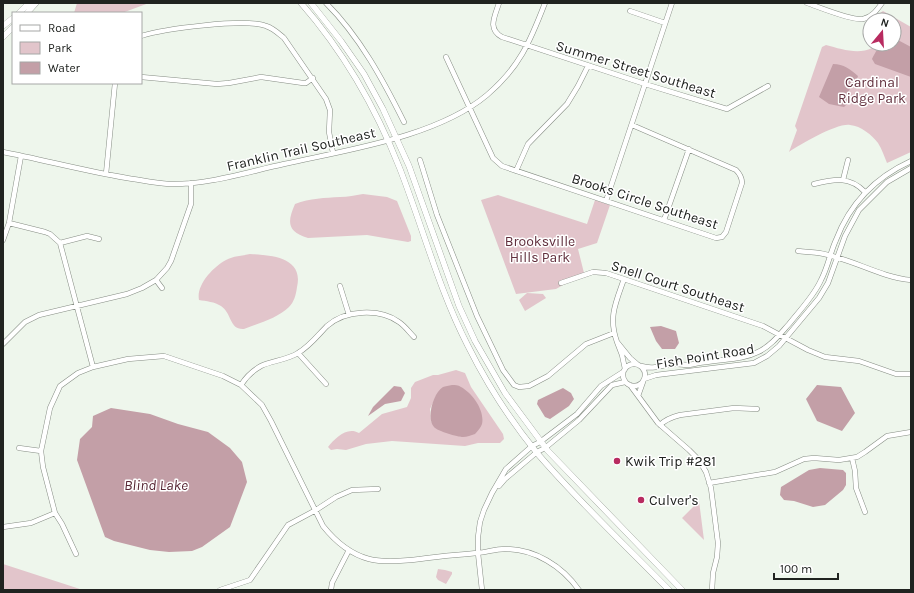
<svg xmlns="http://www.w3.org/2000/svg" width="914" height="593" font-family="Karla,sans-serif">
<rect width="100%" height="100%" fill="#eef6ec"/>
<path fill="#e2c5cb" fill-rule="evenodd" d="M77 3H149L122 13H74Z
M883 11 911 27V152L887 163C884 156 882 149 878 143 872 135 861 126 850 125 837 123 801 144 789 152L797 130 795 126 822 47 826 45C841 49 858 55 872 48V44H894V20H870V37L867 22C872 18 878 15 883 11Z
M363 194 387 197 397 201 411 236V241L408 242 367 235 308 238C287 232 287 222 295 204 310 198 325 198 340 197 348 197 355 195 363 194Z
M498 195 587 224 595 200 610 205 597 243 578 249 584 273 556 289 516 294 481 200Z
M250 254C271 255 304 257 297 287 296 295 294 302 289 307 278 318 259 323 244 329 229 330 232 313 221 306 215 302 206 301 199 300 196 285 213 267 226 260 233 256 242 256 250 254Z
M527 293 543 294 546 298 525 311 519 300Z
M456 370 465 373 471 387 503 434 504 439 500 443H478L465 446 392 441 366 444 346 450 337 449 331 450 328 447C335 438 347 426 359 433L382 414 407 407 411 398V388L415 382 433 375H438ZM436 396 462 437 452 434 431 422 430 409Z
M699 501 704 540 682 518Z
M3 564 83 590H3Z
M438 569 445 570 452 572V574L446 584 438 580 436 577Z"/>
<path fill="#c39fa7" d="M894 39H896L911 47V77L875 64 872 59C878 47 880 44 894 44Z
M833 64C844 64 850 69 858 76 855 88 844 88 849 102L844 107 829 104 819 97Z
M661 326 676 331 679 343 675 349H662L656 341 650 327Z
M452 385C455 385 458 385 461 387 472 393 485 410 482 424 481 427 478 431 475 434 471 435 467 437 463 437 458 437 437 431 434 427 426 419 433 393 443 387 445 386 449 386 452 385Z
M817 385 841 387 855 413 842 431 817 421 806 399Z
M394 386 401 387 405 393 401 401 385 404 368 416 373 407Z
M563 388 571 393 574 399 569 406 550 419 545 417 537 404 538 400Z
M111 408 150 414 178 424 208 432 230 448 242 462 247 482 230 527 202 547 192 551 169 552 150 550 114 541 105 537 77 460 80 439 92 427 93 416Z
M820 468 843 470 846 473V485L843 490 825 505 813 507 794 501 784 500 780 495 781 487 809 470Z"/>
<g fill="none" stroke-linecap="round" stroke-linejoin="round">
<g stroke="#868d84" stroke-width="5.5">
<path id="minor" d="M326 3C360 37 383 80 404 122
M499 3C495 16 487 29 502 37L645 84 727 109 768 86
M807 3C819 7 852 21 863 19 872 17 877 10 882 3
M630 11 665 23
M141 36C163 29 245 18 266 26 273 28 278 33 284 38L326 99 330 110 329 132 333 153
M446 57 493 158 502 166 716 238 722 237 726 232 742 183C742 177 740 174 736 170L632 125
M141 77 217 84 229 83 261 77 303 83H306L313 78
M3 152C44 160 85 171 127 178 141 180 155 183 169 184 208 185 247 172 284 164 346 150 437 137 487 95 519 68 530 42 545 3
M420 160 437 215 477 316 503 370 514 385 519 387 529 386 548 376 586 344 614 333
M516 171 528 144 567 104 578 86 588 66
M106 174 115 83
M843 180 848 160
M814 184C834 179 850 176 865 192
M606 201 672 3
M664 220 689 149
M9 223 45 232 50 234 60 243 93 367
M3 240 9 223 21 156
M60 243 87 236 99 239
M798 251C805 252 812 252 819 253 851 258 879 277 911 280
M156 280 162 288
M561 283 593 272 606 273 763 326 808 350 825 357 859 361 896 374H911
M340 286 349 315
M617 342C608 317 616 302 624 279
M3 344 25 322 39 315 127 294 142 288 156 280 167 268 171 261 191 204V183
M298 353 326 384
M623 375a11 11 0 1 1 22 0a11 11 0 1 1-22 0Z
M641 366C655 370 661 365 674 364 679 364 684 365 689 365 695 364 701 362 707 362 724 359 742 360 758 352 771 346 780 334 789 324 800 310 814 296 821 280 828 267 830 253 836 240 850 203 876 177 911 161
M625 369 622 355 617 342 630 358 637 364
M644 379 656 375 754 363 767 356 779 346 819 298 828 283 845 236 859 210 887 182 911 168
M241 385C246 377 252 371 261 366 271 361 287 360 298 353 310 346 318 335 327 326 345 310 379 308 399 322 405 326 409 332 414 337
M630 385 658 423 689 450 699 460 706 472 711 488 718 543 717 557 713 573 712 590
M638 396 643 382
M660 425C666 419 672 417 680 415L734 408 757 409
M19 448 41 451
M852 458 855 471 856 488 865 512
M709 483 775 472 804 459 814 458 839 460 857 457 865 452 887 436 911 432
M499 486 505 479 537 452 545 448 579 420 612 385 625 382
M3 527 31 523 55 513
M76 554 62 524 55 513 43 467 41 451 50 408 60 386 78 373 93 367 128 359 164 356 223 376 241 385 262 405 271 421 323 526C335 541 350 554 369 559 385 563 404 561 420 559 440 556 459 555 478 553 487 552 496 549 505 549 535 549 562 566 579 590
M220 590 250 580 288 525 316 510 336 497 352 490 378 489
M331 590 332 583 349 550
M482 590 478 553V537L480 522 484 510 492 493 506 469 532 446 540 442 577 414 601 386 623 372"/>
</g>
<g stroke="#868d84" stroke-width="6">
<path id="major" d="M301 3C344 52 376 108 400 169 423 228 439 290 468 346 487 384 510 420 537 453 578 501 625 545 669 590
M311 3 341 41 364 74 383 109 409 166 459 306 475 341 505 393 548 451 682 590
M19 13 29 3
M27 13 36 3
M3 26 13 18
M3 37 13 27"/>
</g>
<use href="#minor" stroke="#fff" stroke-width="4.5"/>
<use href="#major" stroke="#fff" stroke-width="5.5"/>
</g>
<g fill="#b82b60" stroke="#fff" stroke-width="1.5">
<circle cx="617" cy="461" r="4"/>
<circle cx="641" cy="500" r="4"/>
</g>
<g text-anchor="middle" stroke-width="3" stroke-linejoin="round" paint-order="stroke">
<g font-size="14" fill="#202320" stroke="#fff">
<text transform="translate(636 69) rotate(17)" y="5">Summer Street Southeast</text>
<text transform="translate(301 149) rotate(-13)" y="5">Franklin Trail Southeast</text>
<text transform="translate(645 201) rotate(18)" y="5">Brooks Circle Southeast</text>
<text transform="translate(678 286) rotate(18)" y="5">Snell Court Southeast</text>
<text transform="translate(705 356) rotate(-9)" y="5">Fish Point Road</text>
</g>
<g font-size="14" fill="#612f3d" stroke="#fff">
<text x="872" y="87">Cardinal<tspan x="872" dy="16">Ridge Park</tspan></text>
<text x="540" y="246">Brooksville<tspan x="540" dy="16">Hills Park</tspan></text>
</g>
<g font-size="14" fill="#202320" stroke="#fff" text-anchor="start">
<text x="625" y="466">Kwik Trip #281</text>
<text x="649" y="505">Culver's</text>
</g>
<g font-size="15" font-style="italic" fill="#572735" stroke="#fff">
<text x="156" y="490">Blind Lake</text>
</g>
</g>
<rect width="914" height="593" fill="none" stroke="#202320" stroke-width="8"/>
<rect x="12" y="12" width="130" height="72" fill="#ffffff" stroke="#a6a7a6"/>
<rect x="20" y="25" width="20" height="6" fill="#ffffff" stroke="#a6a7a6"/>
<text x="48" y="32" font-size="12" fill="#202320">Road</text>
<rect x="20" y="42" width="20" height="12" fill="#e2c5cb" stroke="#a6a7a6"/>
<text x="48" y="52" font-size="12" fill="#202320">Park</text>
<rect x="20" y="62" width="20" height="12" fill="#c39fa7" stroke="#a6a7a6"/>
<text x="48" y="72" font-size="12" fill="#202320">Water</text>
<g transform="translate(882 32) rotate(18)"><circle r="19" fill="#ffffff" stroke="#a6a7a6"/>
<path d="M0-3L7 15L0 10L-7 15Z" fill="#b82b60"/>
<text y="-6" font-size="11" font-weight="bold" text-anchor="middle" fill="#202320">N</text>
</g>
<path d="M774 573v6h64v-6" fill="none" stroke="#202320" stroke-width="2"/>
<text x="780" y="573" font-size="12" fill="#202320" stroke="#ffffff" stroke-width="3" paint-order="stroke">100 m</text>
</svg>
